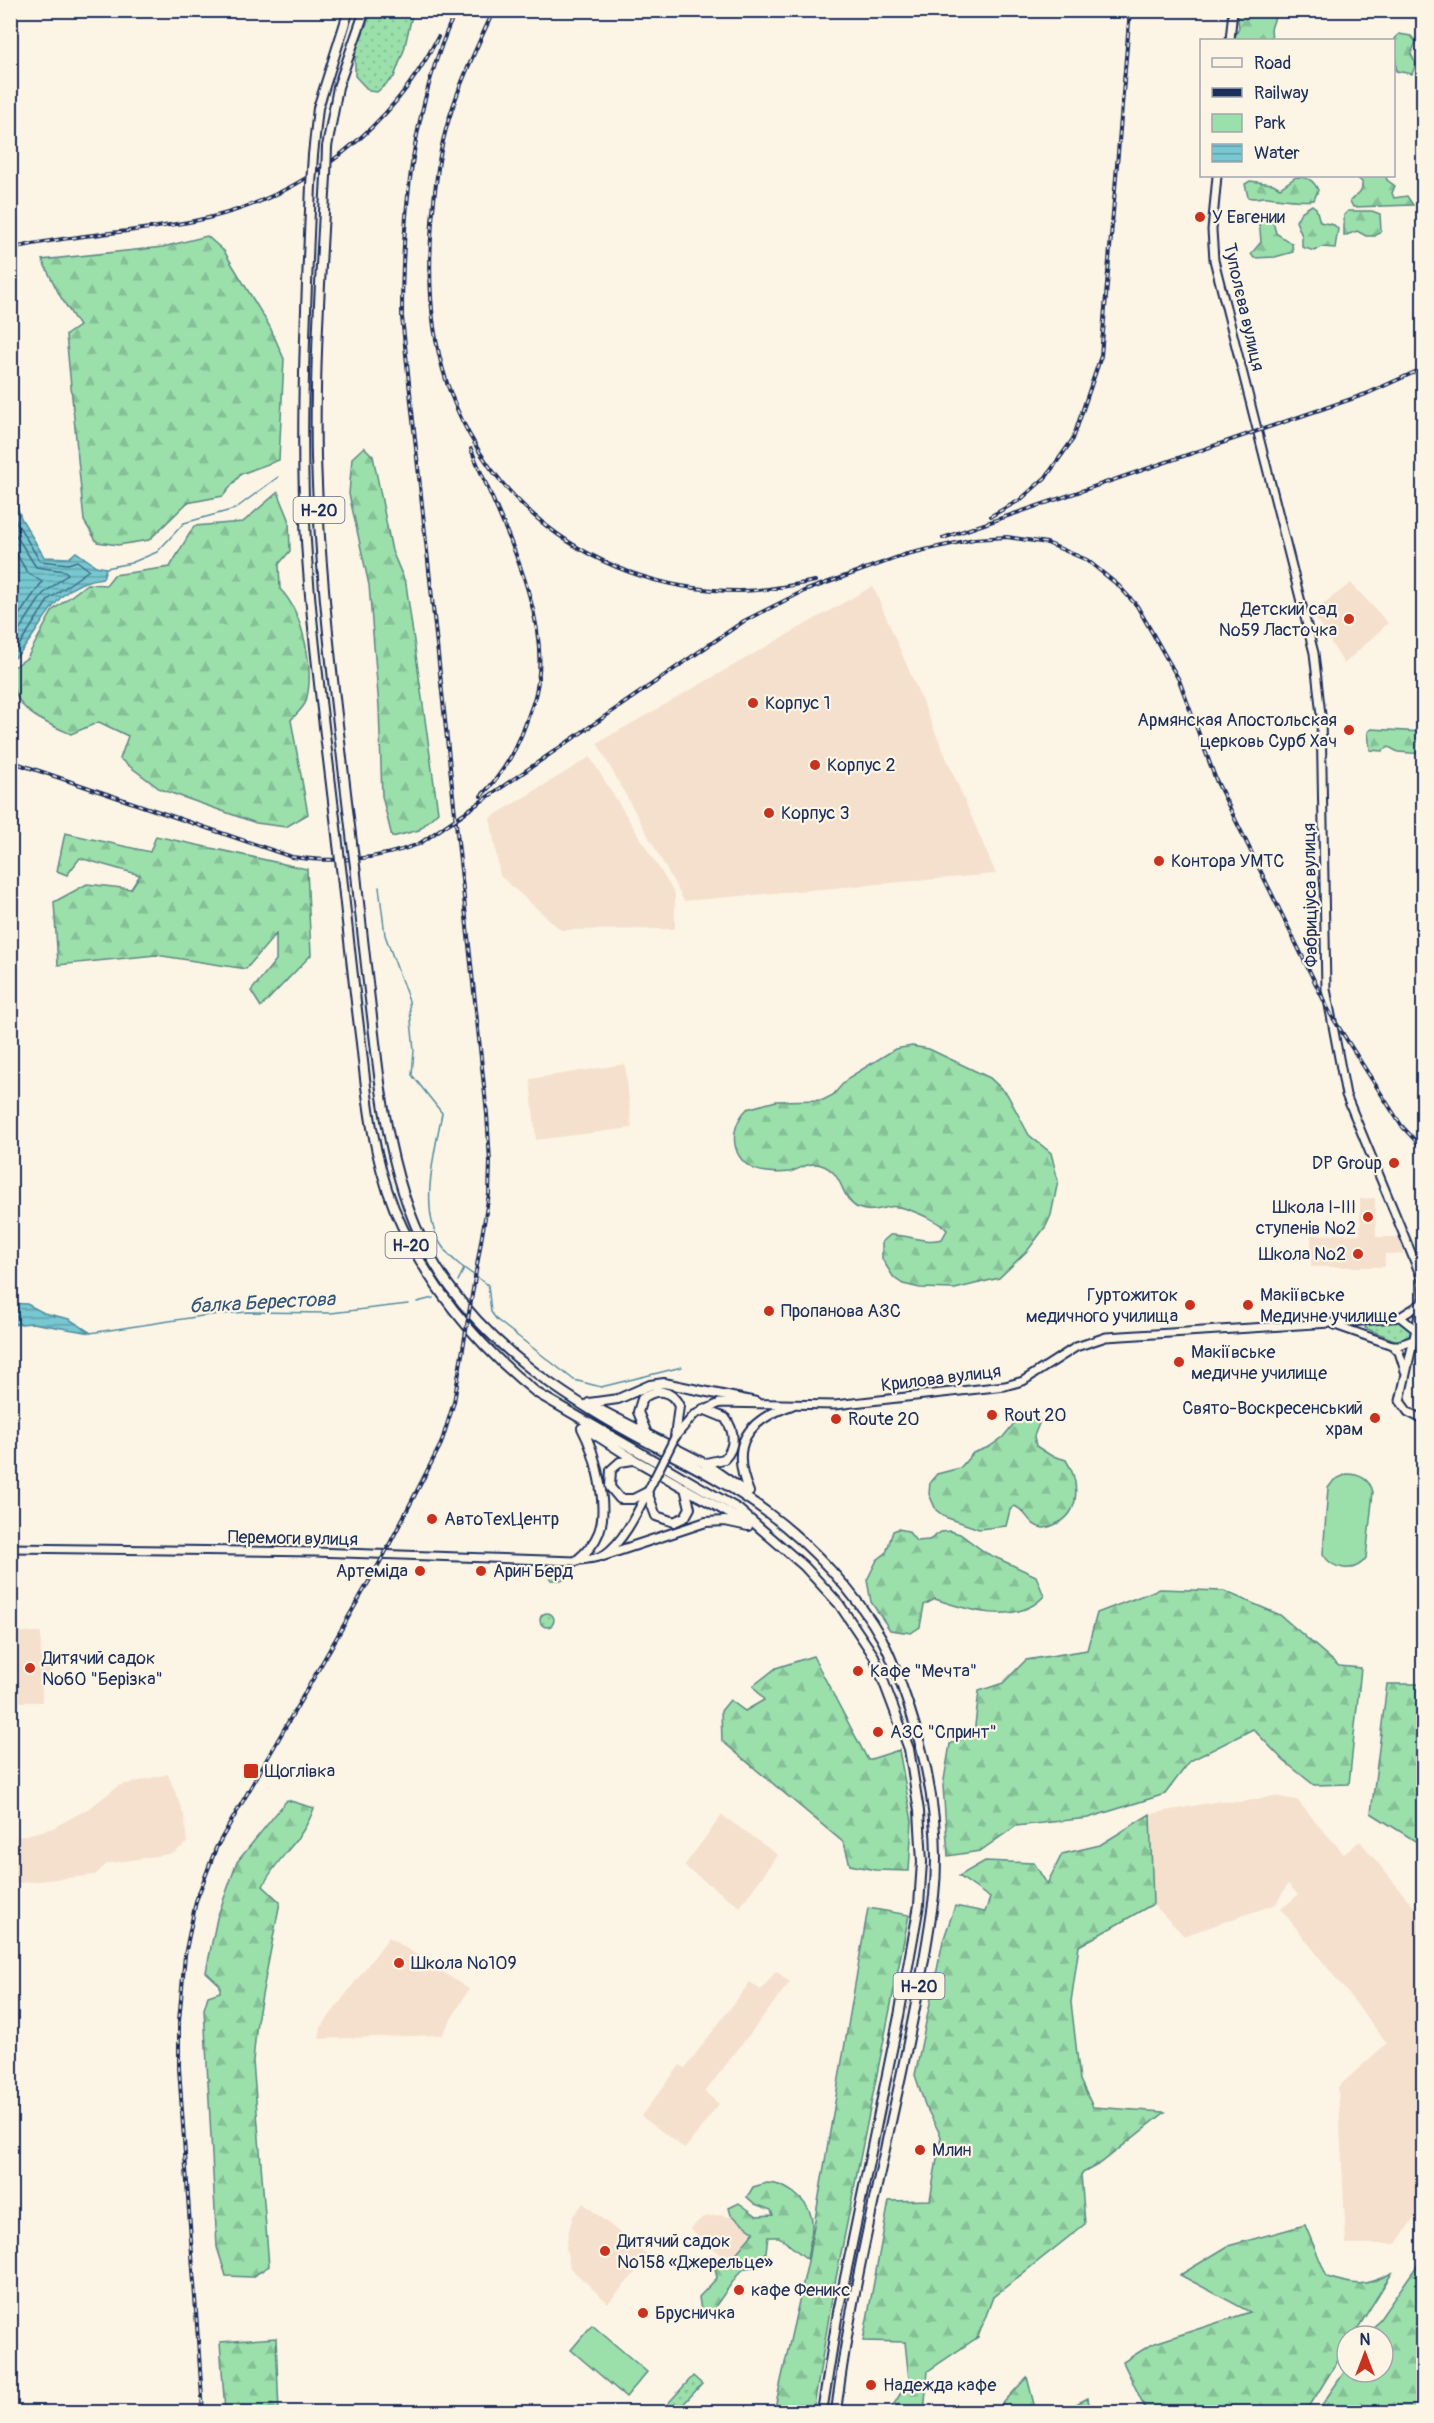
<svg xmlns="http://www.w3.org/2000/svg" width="1434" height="2423" font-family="Pangolin,sans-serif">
<defs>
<pattern id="green-dots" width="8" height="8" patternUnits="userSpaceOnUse" patternTransform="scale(1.5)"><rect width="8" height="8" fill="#9bdfab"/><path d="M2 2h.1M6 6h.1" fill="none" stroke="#85c096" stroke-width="1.8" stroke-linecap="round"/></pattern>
<pattern id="forest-firs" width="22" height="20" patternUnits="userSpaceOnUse" patternTransform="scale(1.5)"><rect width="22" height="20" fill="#9bdfab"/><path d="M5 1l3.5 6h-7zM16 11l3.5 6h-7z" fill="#85c096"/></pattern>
<pattern id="water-rules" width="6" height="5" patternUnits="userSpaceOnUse" patternTransform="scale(1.5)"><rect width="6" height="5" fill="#77c8d0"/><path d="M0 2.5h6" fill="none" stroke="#61a3ac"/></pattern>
</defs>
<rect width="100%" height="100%" fill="#fcf5e5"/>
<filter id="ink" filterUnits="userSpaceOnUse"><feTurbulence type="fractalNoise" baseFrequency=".0167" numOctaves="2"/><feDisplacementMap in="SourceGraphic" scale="12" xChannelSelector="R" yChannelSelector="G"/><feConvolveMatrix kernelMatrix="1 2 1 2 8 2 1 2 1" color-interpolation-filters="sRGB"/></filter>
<g filter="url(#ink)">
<path fill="#f5e0ce" d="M1351 583 1388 623 1344 664 1312 612Z
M873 586 996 874 684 901 597 743Z
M590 757 675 894V929L561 930 500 876 490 818Z
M625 1064 632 1128 536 1140 530 1079Z
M1375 1198 1376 1237H1402L1403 1254H1385V1267H1311V1235L1360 1234V1199Z
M11 1632H41V1659H50V1678H42V1702H11Z
M168 1774 184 1815 187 1843 174 1853 107 1864 95 1875 11 1884V1839L53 1828 91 1807 118 1786Z
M1274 1796 1297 1800 1344 1854 1360 1841 1423 1918V2206L1396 2244H1346L1338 2087 1387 2043 1281 1909 1298 1895 1288 1884 1276 1904 1184 1936 1153 1904 1150 1814 1219 1801 1241 1802Z
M722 1815 778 1855 740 1907 684 1866Z
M389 1937 469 1989 442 2035 319 2039 321 2027Z
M776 1971 790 1982 705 2092 719 2104 685 2149 641 2116 680 2065 685 2068 750 1982 761 1990Z
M583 2203 646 2254 647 2260 608 2303 570 2268 566 2248 568 2234 573 2216Z
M722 2215 737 2219 752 2232 729 2261 690 2229 703 2217Z"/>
<path fill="url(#green-dots)" stroke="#5b8784" stroke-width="1.5" d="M372 11H413L404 50 394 77 377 92 369 91 355 76V52Z
M1403 1321 1412 1328 1410 1338 1399 1342 1365 1328 1367 1323Z
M548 1566H564L568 1575 563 1580H551L547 1573Z
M540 1620a7 7 0 1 1 14 0a7 7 0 1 1-14 0Z
M693 2376 702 2384 676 2412H665L662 2410Z"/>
<path fill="url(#forest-firs)" stroke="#5b8784" stroke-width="1.5" d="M1237 11H1277L1271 29 1272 40H1233L1239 28Z
M1399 34 1411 36 1416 42 1411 54 1416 64 1412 74 1396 71 1395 38Z
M1355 176H1386L1387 180 1395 186 1392 193 1394 198 1407 196 1413 205 1353 207 1350 201C1357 193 1363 194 1362 182Z
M1296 177C1307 177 1313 179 1318 190L1314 200C1298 202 1283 199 1268 197 1260 196 1256 200 1248 197L1245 184 1250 181 1273 184 1280 188Z
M1312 205 1316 208 1320 222 1334 225 1338 229 1335 248 1322 247 1314 251 1302 247V236L1296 221 1301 212Z
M1348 211H1372L1380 214 1381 231 1375 236H1366L1357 231 1344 236V215Z
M1264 215 1272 218 1276 233 1292 244 1293 252 1275 257 1254 258 1251 254 1261 242 1259 218Z
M207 236 224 251 270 327 284 359 279 460 241 474 223 496 187 503 149 540 118 545 97 542 84 521 66 335 79 326 60 296 42 260 163 247Z
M364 447 373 456 392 551 406 584 438 812 419 830 392 837 382 796 379 707 369 585 349 494 352 458Z
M278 492 289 519 290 551 279 564 280 589C303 612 315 670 306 701 304 708 296 714 291 720L308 814 286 827 256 823 160 789 120 759 128 736 99 722 71 734C39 720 10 709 11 669L27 658 53 610 87 584 106 585 114 575 170 567 194 526 243 522Z
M1371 729 1423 732V754L1398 752 1389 747 1382 751 1370 750 1368 732Z
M65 833 150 852 156 836 307 869 311 955 261 1007 251 991 276 960V934L246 969 156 955 58 965 54 902 87 884 131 889 140 875 80 858 67 875 57 871Z
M912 1046 929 1049 990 1078 1007 1094 1029 1135 1051 1153 1058 1181 1051 1215 1046 1226 1028 1250 999 1278 955 1289 920 1288 903 1284 894 1278 882 1259V1242L890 1235C908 1234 924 1244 942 1239L947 1230C939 1221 902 1204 889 1207 879 1209 869 1213 858 1208 840 1199 844 1172 821 1165 810 1161 800 1169 790 1172 783 1173 774 1173 767 1172 732 1169 725 1131 747 1109L776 1101 823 1100 833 1095 848 1078 895 1049Z
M1032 1413 1040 1421 1034 1436 1036 1446 1050 1455 1066 1460C1079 1480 1082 1513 1056 1524 1052 1526 1048 1528 1043 1528 1028 1526 1027 1510 1014 1506L1010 1510 1006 1526 979 1529 945 1517 936 1510 929 1494 930 1482 937 1474 960 1468 973 1453 989 1447 1003 1437 1021 1415Z
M898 1529 908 1531 916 1541 929 1540 941 1532 950 1531 960 1534 986 1553 1036 1576 1044 1596C1017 1626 967 1610 935 1599L924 1605 920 1627 911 1633 890 1630 871 1602 867 1580 877 1560 886 1553 893 1531Z
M1159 1589 1224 1591 1280 1615 1339 1666 1361 1668 1349 1784 1314 1785 1284 1761 1253 1729 1190 1761 1165 1794 1088 1818 1016 1826 980 1851 948 1856 943 1786 950 1744 974 1734 979 1691 1003 1683 1026 1660 1087 1650 1097 1613Z
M813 1656 868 1760 899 1750 912 1821 909 1871 875 1870 850 1865 844 1843 722 1741 721 1711 730 1700 745 1711 764 1700 753 1686 776 1668Z
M1387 1684H1423V1846L1371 1813Z
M287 1800 314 1808C303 1841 278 1855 263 1886L280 1902 257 2021 253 2061 269 2266 252 2277 226 2276 217 2247 204 2009 208 1996 220 1992V1985L206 1972 217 1918 237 1862Z
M1150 1814 1153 1904 1079 1946 1071 2002 1080 2080 1093 2107 1165 2112 1101 2163 1081 2174 1085 2224 993 2297 978 2337 928 2371 924 2412H889L909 2380 905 2342 863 2341 889 2201 930 2200 941 2136 925 2105 915 2075 943 1941 955 1906 985 1912 990 1898 959 1876 985 1861 1034 1863 1047 1884 1062 1854 1100 1845Z
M868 1908 909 1915 833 2293 813 2412H774L808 2261Z
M767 2183C778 2183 785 2187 794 2193 820 2213 812 2230 807 2259L779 2237H768L764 2266 746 2268 739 2273 712 2311 702 2318 699 2297 717 2278 715 2268 707 2264 711 2255 729 2262 754 2232 731 2215 729 2208 739 2203 757 2216 773 2215 771 2210 755 2204 747 2197 753 2187Z
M1305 2225 1327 2277C1356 2286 1364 2287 1392 2273L1353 2336H1347V2346L1306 2412H1147L1123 2362 1152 2344 1250 2312 1180 2275 1228 2246Z
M1423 2257V2412H1317L1347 2368V2372H1383V2336H1368Z
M276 2338 279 2412H225L220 2342Z
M1027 2377 1036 2412H995Z
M1088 2398 1090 2412H1061Z"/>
<path fill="#9bdfab" stroke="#5b8784" stroke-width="1.5" d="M1347 1474C1359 1474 1370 1479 1373 1492L1366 1558C1355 1574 1332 1570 1323 1554L1328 1488 1334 1480Z
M592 2325 647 2372 626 2397 571 2350Z"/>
<path fill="url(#water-rules)" stroke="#528ba2" stroke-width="1.5" d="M10 484 21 518 44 557 69 558 76 552 96 566 106 568 103 578C52 583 46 627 15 658H10Z
M10 1303 27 1304 44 1313 69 1319 91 1333 32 1323 11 1325Z"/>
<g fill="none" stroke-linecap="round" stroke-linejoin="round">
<path stroke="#406c8c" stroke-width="1.5" d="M10 498 15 520 40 561 68 564 77 561 89 570 49 599 18 647 10 652
M10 526 36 567 65 571 68 574 43 594 10 644
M10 543 27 572 42 582 10 628"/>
<path stroke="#528ba2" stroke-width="1.5" d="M106 568 131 563 157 552 184 523 235 509 278 477
M379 887 385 935 409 1001 414 1050 412 1075 442 1113C435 1151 418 1211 442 1246 452 1262 473 1274 488 1285L491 1312 497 1320 574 1380 601 1387 682 1367
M458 1281 464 1269
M417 1302 433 1298
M90 1333 209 1315 248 1312 331 1313 408 1304"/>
<g stroke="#1b2f5e" stroke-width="11">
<path id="secondary" d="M1230 40 1233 10
M1217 176 1212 230 1214 260 1314 653 1321 715 1326 989 1346 1095 1422 1279 1423 1297 1400 1401 1408 1412 1424 1420
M1400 1317 1415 1329
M1335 1325 1392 1345H1399L1413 1340
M1392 1345 1399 1352 1405 1371
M675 1437 694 1415 720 1403 835 1405 1005 1386 1023 1381 1076 1347 1106 1337 1363 1321 1400 1317 1421 1304
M10 1548 314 1552 576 1561C584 1559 597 1559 604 1555 626 1540 640 1506 652 1483"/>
</g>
<g stroke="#1b2f5e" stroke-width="12">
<path id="primary" d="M327 147 338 87 365 10
M313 155 318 108 349 10
M326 176C321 270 314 364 316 458 320 587 337 715 352 843
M311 185C307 290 301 394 304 499 308 614 325 729 338 844
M356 874C361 924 367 974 373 1025 383 1113 394 1208 447 1283 494 1350 562 1395 632 1434 678 1459 726 1481 768 1513 810 1544 857 1594 882 1639 894 1662 902 1686 910 1710 930 1771 941 1832 934 1896 910 2070 857 2239 836 2412
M342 876C348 932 354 988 361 1043 367 1099 373 1156 394 1208 424 1281 475 1344 537 1393L738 1509 804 1566 839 1604 874 1656 909 1749 919 1811 922 1862 919 1905 899 2016 838 2312 822 2412
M589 1403 618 1399 650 1385 664 1383 756 1402
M593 1406 704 1463 747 1493
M703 1409 725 1418C735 1431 736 1447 724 1459L706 1463
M586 1429 635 1460 748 1524
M646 1431 638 1412 642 1399C656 1388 671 1389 679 1406L675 1437
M633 1460 620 1462 611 1470 610 1487 620 1499H633L647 1492 656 1516 674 1522 685 1517 690 1508 685 1488
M749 1492C729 1445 746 1421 792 1405
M603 1556 706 1522 725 1521 748 1526
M576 1561C586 1553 594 1545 599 1532 609 1506 595 1452 582 1428"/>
</g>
<use href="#secondary" stroke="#fcf5e5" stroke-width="7"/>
<use href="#primary" stroke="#fcf5e5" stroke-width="8"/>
<g stroke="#1b2f5e" stroke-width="4">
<path id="rail" d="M494 10C471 59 445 114 438 168 431 217 427 278 434 327 456 482 582 591 739 591 764 591 790 586 815 581
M10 249C76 233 143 233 208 218 306 195 393 127 438 37
M471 449C499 518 554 617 536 692 534 703 529 713 526 723 516 751 503 774 481 796
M991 516 1020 500 1046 477 1073 439 1101 356 1130 10
M943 538 1366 394 1424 368
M10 761 292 857C337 863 376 860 419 844L744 621 804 591 907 554 974 539 1007 537 1047 543 1087 560 1119 586 1137 606 1179 680 1216 780 1331 1015 1401 1125 1424 1150
M203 2412 179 2068V2021L185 1955 196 1901 216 1848 384 1555 441 1444 454 1402 489 1194 490 1162 487 1114 402 317C402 214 412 106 456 10"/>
</g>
<use href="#rail" stroke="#fcf5e5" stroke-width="1.5" stroke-dasharray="4.5" stroke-linecap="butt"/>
<g stroke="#1b2f5e" stroke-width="11" stroke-linecap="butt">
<path id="secondary-bridge" d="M652 1483 675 1437"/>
</g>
<g stroke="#1b2f5e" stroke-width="12" stroke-linecap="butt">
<path id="primary-bridge" d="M326 176 327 147
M311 185 313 155
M352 843 356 874
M338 844 342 876"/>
</g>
<use href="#secondary-bridge" stroke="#fcf5e5" stroke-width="7"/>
<use href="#primary-bridge" stroke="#fcf5e5" stroke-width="8"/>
</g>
</g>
<g fill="#c8321e" stroke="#fcf5e5" stroke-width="2">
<circle cx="1200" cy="217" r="6"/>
<circle cx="1349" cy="619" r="6"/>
<circle cx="753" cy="703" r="6"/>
<circle cx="1349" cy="730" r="6"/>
<circle cx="815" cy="765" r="6"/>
<circle cx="769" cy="813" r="6"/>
<circle cx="1159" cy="861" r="6"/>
<circle cx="1394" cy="1163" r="6"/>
<circle cx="1368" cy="1217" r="6"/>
<circle cx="1358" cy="1254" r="6"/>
<circle cx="1190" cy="1305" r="6"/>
<circle cx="1248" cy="1305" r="6"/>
<circle cx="769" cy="1311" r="6"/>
<circle cx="1179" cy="1362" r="6"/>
<circle cx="992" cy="1415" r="6"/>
<circle cx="1375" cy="1418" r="6"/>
<circle cx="836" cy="1419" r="6"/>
<circle cx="432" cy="1519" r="6"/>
<circle cx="420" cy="1571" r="6"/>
<circle cx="481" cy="1571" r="6"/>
<circle cx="30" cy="1668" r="6"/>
<circle cx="858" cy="1671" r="6"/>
<circle cx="878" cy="1732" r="6"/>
<rect x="243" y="1763" width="16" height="16" rx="3"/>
<circle cx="399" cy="1963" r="6"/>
<circle cx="920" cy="2150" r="6"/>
<circle cx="605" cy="2251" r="6"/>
<circle cx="739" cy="2290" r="6"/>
<circle cx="643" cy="2313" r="6"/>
<circle cx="871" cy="2385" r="6"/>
</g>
<g text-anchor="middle" stroke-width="4.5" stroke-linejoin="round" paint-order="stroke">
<g fill="#fcf5e5" stroke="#5e6a86" stroke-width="1.5">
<rect x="293.5" y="497" width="51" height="26" rx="4.5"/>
<rect x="385.5" y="1232" width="51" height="26" rx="4.5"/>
<rect x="893.5" y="1973" width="51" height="26" rx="4.5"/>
</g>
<g font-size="16" font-weight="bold" fill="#1b2f5e">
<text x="319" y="516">Н-20</text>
<text x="411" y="1251">Н-20</text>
<text x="919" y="1992">Н-20</text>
</g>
<g font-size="18" fill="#1b2f5e" stroke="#fcf5e5" text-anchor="start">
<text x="1212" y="223">У Евгении</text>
<text x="1337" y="615" text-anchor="end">Детский сад<tspan x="1337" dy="21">№59 Ласточка</tspan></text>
<text x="765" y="709">Корпус 1</text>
<text x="1337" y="726" text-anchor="end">Армянская Апостольская<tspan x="1337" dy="21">церковь Сурб Хач</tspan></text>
<text x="827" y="771">Корпус 2</text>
<text x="781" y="819">Корпус 3</text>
<text x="1171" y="867">Контора УМТС</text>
<text x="1382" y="1169" text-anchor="end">DP Group</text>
<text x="1356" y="1213" text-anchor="end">Школа I-III<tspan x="1356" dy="21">ступенів №2</tspan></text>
<text x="1346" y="1260" text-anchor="end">Школа №2</text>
<text x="1178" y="1301" text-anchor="end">Гуртожиток<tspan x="1178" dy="21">медичного училища</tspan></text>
<text x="1260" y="1301">Макіївське<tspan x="1260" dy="21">Медичне училище</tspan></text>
<text x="781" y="1317">Пропанова АЗС</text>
<text x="1191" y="1358">Макіївське<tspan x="1191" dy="21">медичне училище</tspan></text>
<text x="1363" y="1414" text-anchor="end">Свято-Воскресенський<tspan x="1363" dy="21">храм</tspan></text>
<text x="1004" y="1421">Rout 20</text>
<text x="848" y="1425">Route 20</text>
<text x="444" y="1525">АвтоТехЦентр</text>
<text x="408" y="1577" text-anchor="end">Артеміда</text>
<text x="493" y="1577">Арин Берд</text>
<text x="42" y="1664">Дитячий садок<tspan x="42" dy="21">№60 "Берізка"</tspan></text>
<text x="870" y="1677">Кафе "Мечта"</text>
<text x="890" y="1738">АЗС "Спринт"</text>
<text x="264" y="1777">Щоглівка</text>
<text x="411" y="1969">Школа №109</text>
<text x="932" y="2156">Млин</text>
<text x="617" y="2247">Дитячий садок<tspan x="617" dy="21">№158 «Джерельце»</tspan></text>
<text x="751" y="2296">кафе Феникс</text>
<text x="655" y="2319">Брусничка</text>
<text x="883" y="2391">Надежда кафе</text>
</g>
<g font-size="18" fill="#1b2f5e" stroke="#fcf5e5">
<text transform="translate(1244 307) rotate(77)" y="6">Туполєва вулиця</text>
<text transform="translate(1310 895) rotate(-91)" y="6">Фабриціуса вулиця</text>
<text transform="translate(941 1378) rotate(-7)" y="6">Крилова вулиця</text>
<text transform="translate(293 1538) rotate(1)" y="6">Перемоги вулиця</text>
</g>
<g font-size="20" font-style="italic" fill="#32557a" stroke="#fcf5e5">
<text transform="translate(262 1302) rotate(-3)" y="7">балка Берестова</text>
</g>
</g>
<rect width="1434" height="2423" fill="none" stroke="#fcf5e5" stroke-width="36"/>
<rect x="18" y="18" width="1398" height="2387" fill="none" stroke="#1b2f5e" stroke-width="2" filter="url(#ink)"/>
<rect x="1200" y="39" width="195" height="138" fill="#fcf5e5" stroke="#a2a6af" stroke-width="1.5"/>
<rect x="1212" y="58" width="30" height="9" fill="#fcf5e5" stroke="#a2a6af" stroke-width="1.5"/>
<text x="1254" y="69" font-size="18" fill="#1b2f5e">Road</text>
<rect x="1212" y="88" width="30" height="9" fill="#1b2f5e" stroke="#a2a6af" stroke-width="1.5"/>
<text x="1254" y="99" font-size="18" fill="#1b2f5e">Railway</text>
<rect x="1212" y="114" width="30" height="18" fill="#9bdfab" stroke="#a2a6af" stroke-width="1.5"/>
<text x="1254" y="129" font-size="18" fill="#1b2f5e">Park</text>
<rect x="1212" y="144" width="30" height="18" fill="url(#water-rules)" stroke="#a2a6af" stroke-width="1.5"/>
<text x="1254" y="159" font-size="18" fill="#1b2f5e">Water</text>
<g transform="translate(1365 2354)"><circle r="28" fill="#fcf5e5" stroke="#a2a6af" stroke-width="1.5"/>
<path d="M0-4.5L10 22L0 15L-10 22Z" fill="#c8321e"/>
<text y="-9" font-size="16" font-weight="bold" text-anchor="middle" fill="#1b2f5e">N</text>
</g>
</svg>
